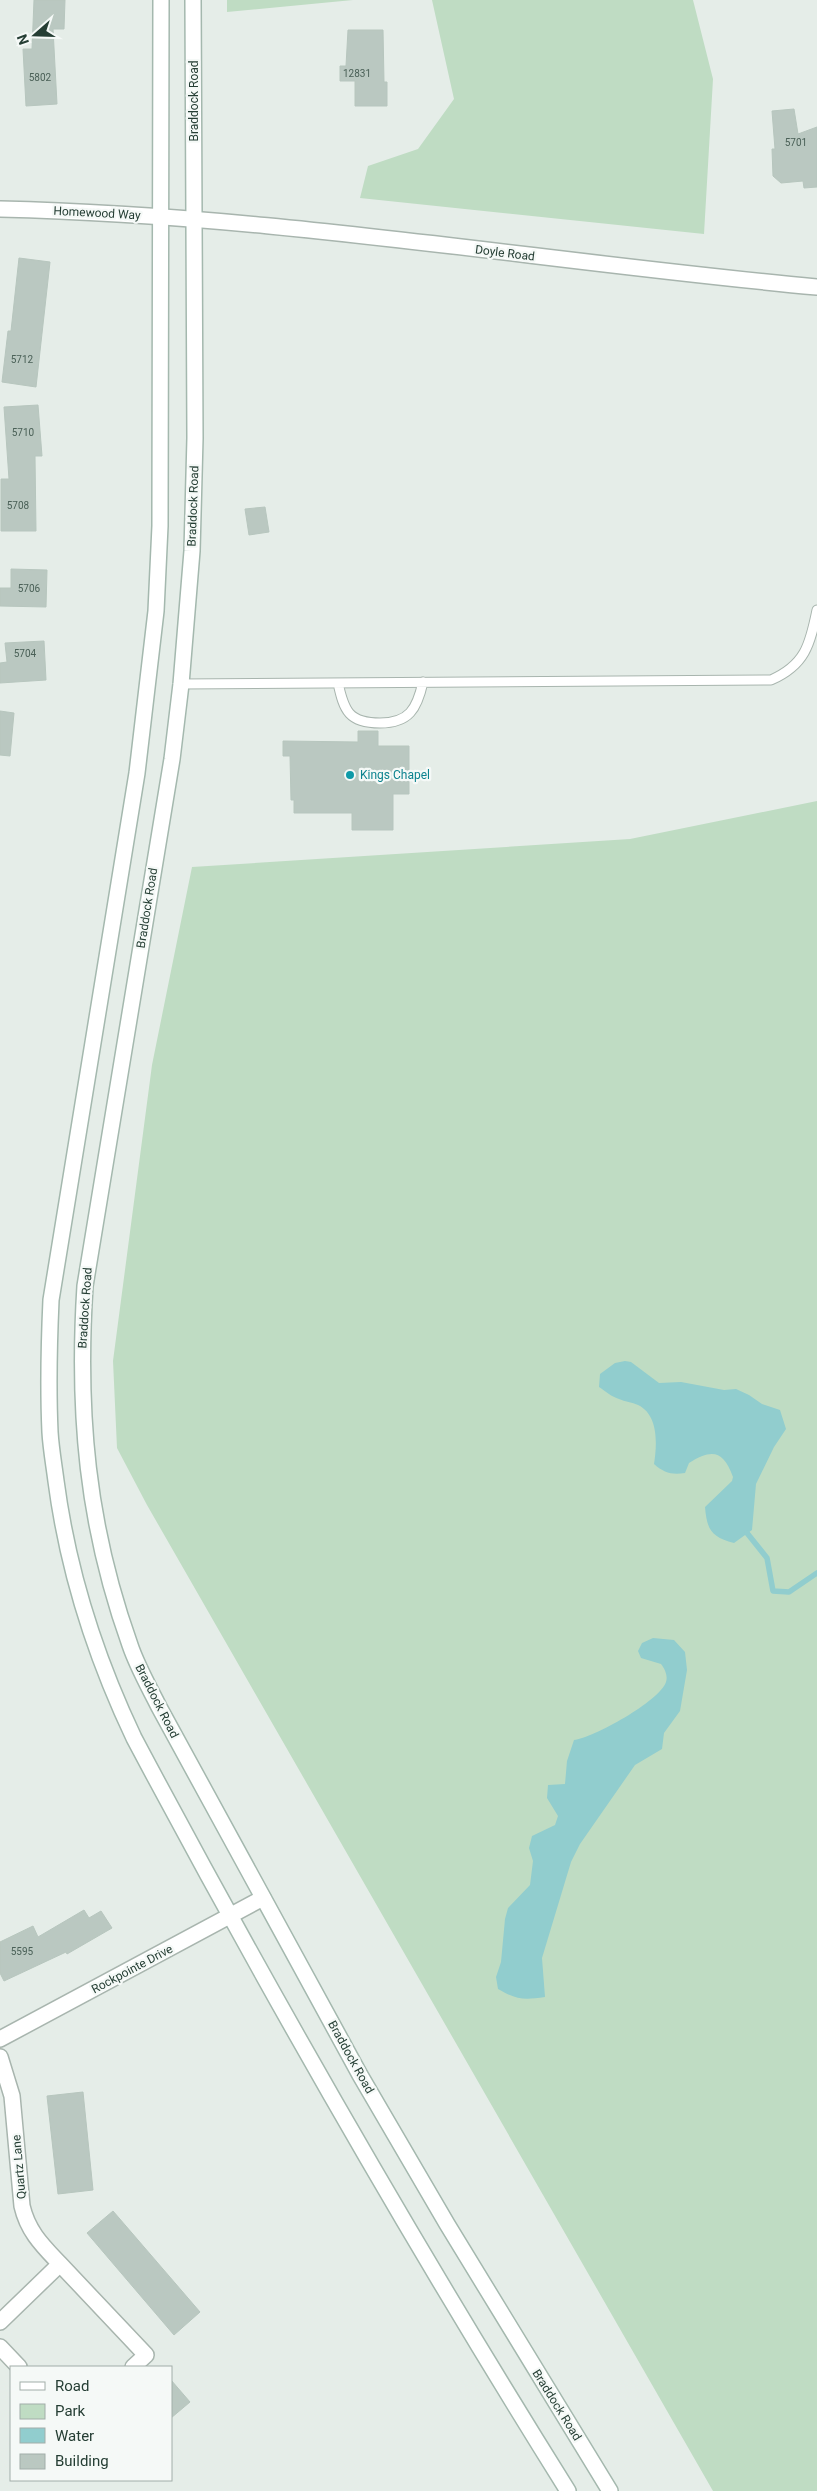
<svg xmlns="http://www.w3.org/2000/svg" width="817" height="2491" font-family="Roboto,sans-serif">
<rect width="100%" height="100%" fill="#e5ede8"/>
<path fill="#bfdcc3" d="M227 0H353L227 12Z
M432 0H693L713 79 704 234 360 198 368 166 418 149 454 99Z
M817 801V2491H713L147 1505 117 1448 113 1361 152 1065 192 867 630 839Z"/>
<path fill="#91cdce" d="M625 1361 631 1362 659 1383 681 1382 724 1390 736 1389 749 1395 762 1404 780 1410 786 1429 774 1447 756 1484 752 1530 734 1543C712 1537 707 1531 705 1507L732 1481 733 1477C723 1450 712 1449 689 1463L685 1473C672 1475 664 1473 654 1464 657 1445 659 1415 638 1405 632 1402 625 1402 619 1399 612 1397 605 1391 599 1387L600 1374 615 1363Z
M653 1638 674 1640 685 1652 687 1670 680 1711 664 1733 662 1749 635 1765 580 1844 571 1862 542 1958 545 1997C524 2000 517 2000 498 1989L496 1977 501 1962 505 1919 508 1908 530 1885 533 1861 529 1848 532 1836 555 1825 558 1816 547 1798 548 1785 565 1784 567 1761 574 1740C593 1738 660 1701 666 1682 668 1676 665 1669 661 1664L641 1658 638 1651 642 1643Z"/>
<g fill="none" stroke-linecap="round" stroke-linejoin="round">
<path stroke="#91cdce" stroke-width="5.5" d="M747 1533 767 1558 773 1591 789 1592 817 1573"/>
</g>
<path fill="#bac8c1" stroke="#b7c6be" d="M34 0H65L64 29H53L57 104 26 106 23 49H32Z
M348 30H383L384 82H387V106H355V81H340V66H346Z
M794 109 798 134 817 127V187L804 188 803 181 781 183 773 176 772 149H775L772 111Z
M19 258 50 262 36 387 2 382 8 331H11Z
M38 405 42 456H35L36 531H1V479H9L4 407Z
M265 507 269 532 249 535 245 509Z
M11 569 47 570 46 607 0 606V588H11Z
M44 641 46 680 0 683V663L7 662 5 643Z
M0 711 14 713 10 756 0 755Z
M358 731H378V746H409V794H393V830H352V813H294V800H291L290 756H283V741L358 742Z
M84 1910 89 1918 101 1911 112 1928 67 1954 66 1952 4 1981 0 1973V1942L33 1926 38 1937Z
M83 2092 93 2190 58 2194 47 2096Z
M113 2211 200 2312 174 2335 87 2233Z
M171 2380 190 2402 171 2418Z"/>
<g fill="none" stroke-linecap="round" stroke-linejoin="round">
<g stroke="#a8b5ae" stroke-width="11">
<path id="service" d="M338 683C344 711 349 723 380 723 409 723 417 709 423 682
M181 684 771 680C805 665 810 645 817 610"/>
</g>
<g stroke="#a8b5ae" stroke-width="18">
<path id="minor" d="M0 209C274 215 545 262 817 287
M0 2039 263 1898
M0 2057 12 2096 22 2206C28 2232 43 2246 60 2264
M0 2322 60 2264 146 2355 133 2367
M0 2347 19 2367"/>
</g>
<g stroke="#a4b8ae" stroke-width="18">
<path id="secondary" d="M161 0 160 526 156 611 137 773 51 1300C49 1344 48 1388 50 1432 51 1449 54 1465 56 1481 68 1572 95 1656 134 1738 270 1994 414 2245 568 2491
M193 0 195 438 192 551 181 684 172 759 85 1286C77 1413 87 1525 130 1645 137 1666 149 1687 159 1707L360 2075 447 2224 610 2491"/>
</g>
<use href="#service" stroke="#fff" stroke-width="9"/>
<use href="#minor" stroke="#fff" stroke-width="15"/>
<use href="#secondary" stroke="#fff" stroke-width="15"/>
</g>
<circle fill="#0f9aa8" stroke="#f5f9f7" stroke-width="2" cx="350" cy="775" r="5"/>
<g text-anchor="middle" stroke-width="4.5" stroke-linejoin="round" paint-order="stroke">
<g font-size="10" fill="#4a6057">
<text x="357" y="77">12831</text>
<text x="40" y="81">5802</text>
<text x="796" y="146">5701</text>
<text x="22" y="363">5712</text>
<text x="23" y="436">5710</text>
<text x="18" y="509">5708</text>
<text x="29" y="592">5706</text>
<text x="25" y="657">5704</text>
<text x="22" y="1955">5595</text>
</g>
<g font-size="12" fill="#253e34" stroke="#f5f9f7">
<text transform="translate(194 101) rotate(-90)" y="4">Braddock Road</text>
<text transform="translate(97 213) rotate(3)" y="4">Homewood Way</text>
<text transform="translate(505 253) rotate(7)" y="4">Doyle Road</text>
<text transform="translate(193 506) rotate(-88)" y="4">Braddock Road</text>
<text transform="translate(147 908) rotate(-81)" y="4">Braddock Road</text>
<text transform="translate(85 1308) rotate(-86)" y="4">Braddock Road</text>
<text transform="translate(157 1701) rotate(63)" y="4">Braddock Road</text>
<text transform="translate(132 1969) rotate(-28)" y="4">Rockpointe Drive</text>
<text transform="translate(351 2057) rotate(61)" y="4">Braddock Road</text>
<text transform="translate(19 2167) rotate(-95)" y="4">Quartz Lane</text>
<text transform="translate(557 2405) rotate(58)" y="4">Braddock Road</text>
</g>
<g font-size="12" fill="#0d838f" stroke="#f5f9f7" text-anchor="start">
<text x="360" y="779">Kings Chapel</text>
</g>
</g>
<rect x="10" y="2366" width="162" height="115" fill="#f5f9f7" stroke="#a2aea9"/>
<rect x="20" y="2382" width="25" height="8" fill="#ffffff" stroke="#a2aea9"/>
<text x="55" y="2391" font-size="15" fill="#253e34">Road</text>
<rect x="20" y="2404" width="25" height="15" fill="#bfdcc3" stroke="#a2aea9"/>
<text x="55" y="2416" font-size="15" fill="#253e34">Park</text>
<rect x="20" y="2428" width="25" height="15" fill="#91cdce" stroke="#a2aea9"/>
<text x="55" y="2441" font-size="15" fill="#253e34">Water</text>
<rect x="20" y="2454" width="25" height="15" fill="#bac8c1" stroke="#a2aea9"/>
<text x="55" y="2466" font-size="15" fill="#253e34">Building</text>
<g transform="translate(35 35) rotate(250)" stroke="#f5f9f7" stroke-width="4" paint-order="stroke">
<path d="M0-4L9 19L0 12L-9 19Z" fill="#253e34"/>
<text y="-8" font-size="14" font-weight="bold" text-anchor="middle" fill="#253e34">N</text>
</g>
</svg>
